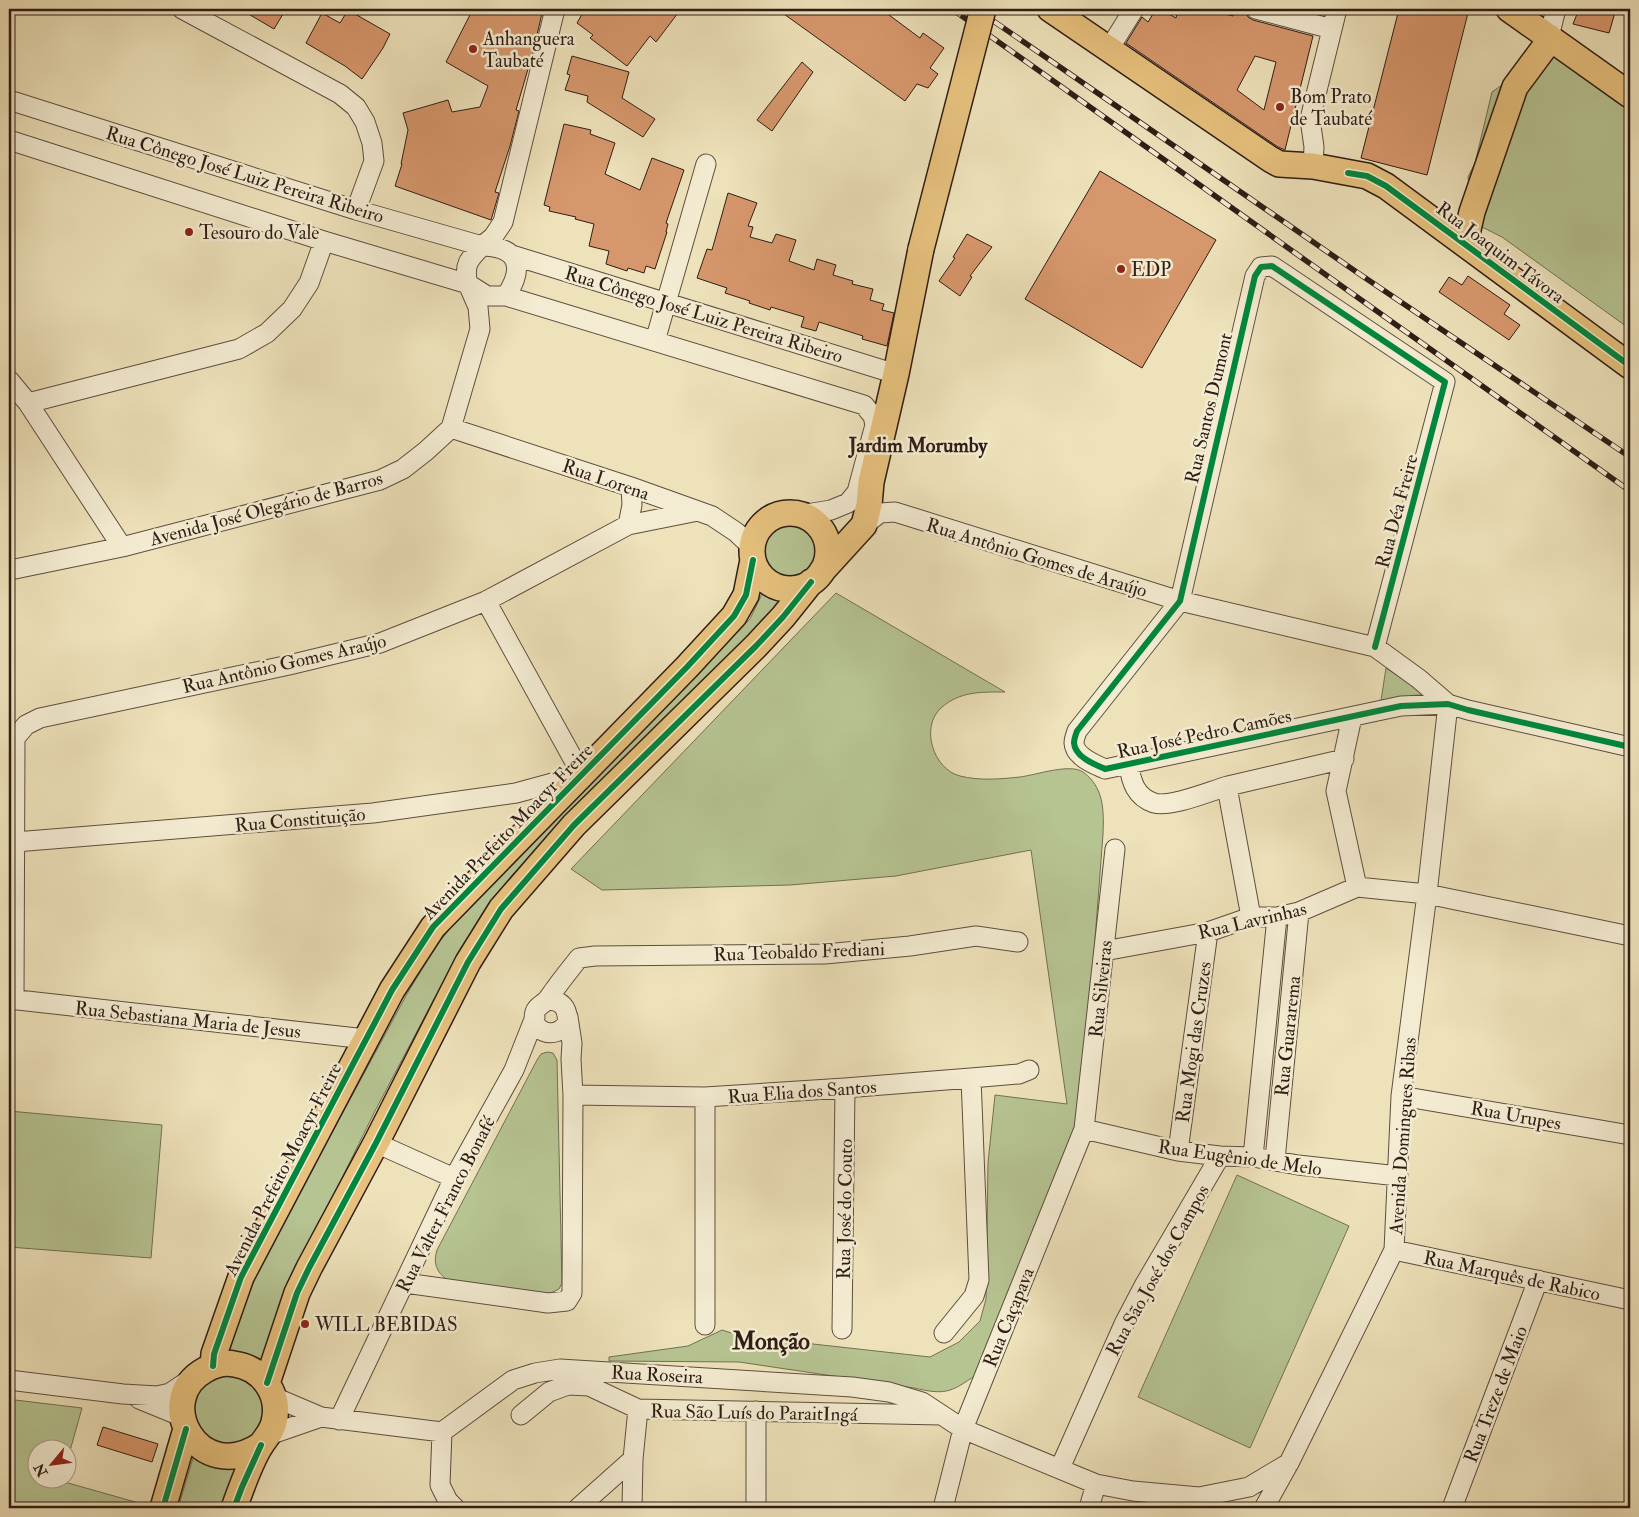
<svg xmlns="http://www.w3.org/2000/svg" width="1639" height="1517" font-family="'IM FELL Double Pica',serif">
<rect width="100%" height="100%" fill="#eee2ba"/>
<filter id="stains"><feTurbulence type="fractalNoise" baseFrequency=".004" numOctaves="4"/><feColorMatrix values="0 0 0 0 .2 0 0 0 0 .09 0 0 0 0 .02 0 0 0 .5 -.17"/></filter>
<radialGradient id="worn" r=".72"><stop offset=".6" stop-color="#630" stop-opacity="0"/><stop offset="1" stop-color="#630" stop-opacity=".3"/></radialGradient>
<path fill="#b6c492" stroke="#727054" d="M1552 50 1630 98V329L1502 237 1474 223 1468 177 1475 163 1492 92Z
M792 517C796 518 800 519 803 520 817 527 829 548 819 561 814 567 808 578 802 582 790 588 771 582 764 572 761 568 761 561 761 557 760 552 758 547 758 542 758 525 779 518 792 517Z
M836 593 1005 692C981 692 960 691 941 708 920 727 933 769 960 776 980 781 1000 779 1020 777 1036 775 1070 763 1083 772 1104 787 1104 811 1103 834L1082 1111 976 1375C950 1393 945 1395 914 1388L739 1362 609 1361V1357L688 1346 722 1330 741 1336 930 1357 959 1342 980 1321 986 1299 988 1163 995 1095 1067 1104 1031 850 896 876 790 885 602 890 571 869Z
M762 594 784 602 514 873 493 898 475 927 442 984 375 1111 298 1267 266 1360 230 1350 239 1318 255 1278 296 1199 407 994 435 947 458 919 750 619Z
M1386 668 1437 702 1380 707Z
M547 1052 553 1053 557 1060 562 1283 559 1289 549 1294 447 1280C436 1271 433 1263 437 1250L537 1060 541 1054Z
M9 1111 162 1125 151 1258 9 1247Z
M1237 1175 1349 1226 1250 1448 1138 1397Z
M227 1369 261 1386 265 1425 246 1443 221 1446 200 1434 191 1399 195 1388Z
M15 1400 82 1408 68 1458V1450H38V1480H61V1481L146 1505 145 1508H9V1421Z
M194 1455C208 1468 223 1470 241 1467L225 1508H178Z"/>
<path fill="#d7976c" stroke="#2e1d16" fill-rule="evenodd" d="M240 9H286L274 29Z
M473 9H543L533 52 516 110 519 111 510 146 495 192 499 193 491 220 395 186 402 164H401L408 130 403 113 448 100 452 112 480 107 488 86 446 62Z
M585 9H681L656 42 650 36 627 66 590 38 593 35 577 23Z
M777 9H881L920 38 923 33 944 48 930 68 938 74 928 88 917 84 905 101Z
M1156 9H1160L1176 18 1178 9H1205L1233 16 1234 9H1245L1248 17 1253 20 1313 36 1285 150 1278 147 1126 43 1142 17 1148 22ZM1255 56 1276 62 1264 110 1237 90Z
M1399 9H1469L1427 175 1361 158Z
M1579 9H1616L1609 33 1573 24Z
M348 10 390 34 383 48 362 79 345 66 306 43 322 13 340 23Z
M572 56 629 72 622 98 655 119 643 137 587 102 588 96 565 90 570 75 567 74Z
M802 62 813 72 772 131 757 120Z
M564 124 591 130 590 134 615 143 605 174 640 190 652 158 684 170 666 223 668 224 666 232H667L655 269 646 266 644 273 628 268 627 271 606 264 609 251 589 246 594 224 575 219 576 217 549 211 550 207 544 205Z
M1100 171 1216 240 1142 368 1025 299Z
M728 193 757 203 748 226 753 227 750 237 772 243 776 234 796 240 789 261 814 270 817 259 836 265 833 275 853 281 852 284 873 289 870 300 884 304 882 310 894 313 887 346 862 339 863 336 819 322 816 331 801 327 804 317 771 307 770 310 749 303 750 301 725 293 727 288 697 278 707 249 712 250Z
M967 234 992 247 970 276 972 277 960 296 939 281 955 258 953 257Z
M1468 276 1510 305 1504 314 1520 325 1509 340 1439 292 1449 277 1462 285Z
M103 1427 158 1444 152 1462 97 1445Z"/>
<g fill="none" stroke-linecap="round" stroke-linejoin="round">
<g stroke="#5e4e3f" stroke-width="21">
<path id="minor" d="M182 9 340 94 356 107 365 122 372 143 374 161 356 210
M1256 9 1332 29
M1549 37 1556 9
M1109 49 1134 9
M9 100 356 210 482 246 493 237 503 222 555 9
M9 140 324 241 468 284 478 307 480 329 451 428 426 451 403 469 380 480 122 547 15 569 9 568
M1313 166 1314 147 1310 119 1337 9
M512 255 896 374
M506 296C525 267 519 247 482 246 469 259 463 265 468 284L487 296H506L864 405 873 416 875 425 857 492 848 503 831 510 800 515
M655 341 706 164
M9 380 28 403 122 547
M28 403 239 349 267 333 292 309 309 283 324 241
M451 428 631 487 712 516 736 532 752 547
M628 525 632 505 631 487
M864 525 880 513 895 512 1180 601 1375 647 1419 679 1448 704
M1375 647 1445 382 1272 266 1261 267 1255 276 1180 601 1077 731C1076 734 1074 739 1074 743 1075 757 1094 764 1105 769L1401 706 1448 704 1468 710 1630 747
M1352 717 1336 791 1357 887
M1129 765C1131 782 1136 797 1154 803 1171 808 1210 791 1228 786 1266 777 1305 768 1344 759
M1227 787 1251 917
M15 842 373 813 516 793 582 775 486 601
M1104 951 1208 932 1251 917H1277L1299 912 1357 887 1427 894 1630 936
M9 999 366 1039
M14 1000 15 738 26 725 40 718 289 665 380 643 486 601 628 525 698 511
M546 1001C560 998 569 1008 567 1023 556 1041 529 1032 535 1012 537 1006 542 1005 546 1001 549 998 552 993 555 989 563 978 571 968 579 958L595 956 825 954 910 946 976 936 1018 942
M573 1095 705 1097 845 1088 971 1078 1019 1074 1029 1070
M1401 1096 1630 1135
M1084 1129 1178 1151 1220 1156 1253 1157 1298 1165 1398 1176
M376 1143 454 1178
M1178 1151 1208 932
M1253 1157 1277 917
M1275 1160 1299 912
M1394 1250 1630 1300
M405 1283 548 1303 567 1301 572 1293 573 1095 571 1059 572 1043 568 1017
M705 1325V1097
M842 1329 845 1088
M944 1333 974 1296 979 1280 971 1078
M9 1380 123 1394 157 1396 170 1393 194 1377
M274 1397 321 1417 442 1432
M139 1399 183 1417
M521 1415 549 1392 568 1385 589 1386 638 1409 942 1415
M339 1420 454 1178 514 1070 535 1017
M442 1432 513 1380 535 1373 560 1369 852 1387 889 1392 922 1402 963 1429 1096 1484 1133 1491 1199 1497 1249 1487 1289 1463
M442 1432 440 1485 448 1501 455 1508
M269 1435 321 1417
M1060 1468 1124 1324 1145 1284 1220 1156
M578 1508 633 1459
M632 1508 633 1459 638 1409
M756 1508V1411
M943 1508 963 1429 1084 1129 1115 849
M1089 1508 1096 1484
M1264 1508 1289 1463 1394 1250 1401 1096 1427 894 1448 704
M1452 1508 1538 1280"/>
</g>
<g stroke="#2e1d16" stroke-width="28">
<path id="major" d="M1050 9 1270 159 1279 164 1313 166 1367 176 1386 186 1630 366
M1509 9 1630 95
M1465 243 1472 212 1515 87 1544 48 1549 37
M752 551a38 38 0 1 1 76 0a38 38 0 1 1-76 0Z
M822 571 864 525 869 505 871 482 896 374 921 249
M213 1366 214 1354 241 1277 392 990 433 927 687 667 734 616 746 595 753 560
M267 1383 297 1293 309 1268 376 1143 468 962 501 909 574 825 756 646 783 617 811 582
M163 1508 186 1429
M234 1508C241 1489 250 1462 261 1445 266 1437 272 1432 274 1422 281 1394 262 1368 234 1364 224 1362 214 1365 205 1370 152 1399 198 1487 261 1445"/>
</g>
<use href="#minor" stroke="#f4ecd2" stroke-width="19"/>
<use href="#major" stroke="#e7c17d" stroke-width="25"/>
<g stroke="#2e1d16" stroke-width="5.5">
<path id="rail" d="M952 9 1630 491
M976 9 1358 273 1630 457"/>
</g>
<use href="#rail" stroke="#f4ecd2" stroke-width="4" stroke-dasharray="11" stroke-linecap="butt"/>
<g stroke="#2e1d16" stroke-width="28" stroke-linecap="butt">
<path id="major-bridge" d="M921 249 983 9"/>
</g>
<use href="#major-bridge" stroke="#e7c17d" stroke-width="25"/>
<g stroke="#f4ecd2" stroke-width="9">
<path id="cycleway" d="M1348 173 1367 176 1386 186 1630 366
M1375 647 1445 382 1272 266 1261 267 1255 276 1180 601 1077 731C1076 734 1074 739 1074 743 1075 757 1094 764 1105 769L1401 706 1448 704 1468 710 1630 747
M213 1366 214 1354 241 1277 392 990 433 927 687 667 734 616 746 595 753 560
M267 1383 297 1293 309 1268 376 1143 468 962 501 909 574 825 756 646 783 617 811 582
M163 1508 186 1429
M234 1508 242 1487 261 1445"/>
</g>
<use href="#cycleway" stroke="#00873e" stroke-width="6"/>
</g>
<g fill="#8f2418" stroke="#f4ecd2" stroke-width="2">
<circle cx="473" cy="49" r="5"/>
<circle cx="1280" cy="107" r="5"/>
<circle cx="189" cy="232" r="5"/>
<circle cx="1121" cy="269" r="5"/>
<circle cx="305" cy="1324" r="5"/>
</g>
<g text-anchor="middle" stroke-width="5" stroke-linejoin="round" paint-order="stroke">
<g font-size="19" fill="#2e1d16" stroke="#f4ecd2" text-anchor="start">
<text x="483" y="45">Anhanguera<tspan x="483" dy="22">Taubaté</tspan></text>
<text x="1290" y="103">Bom Prato<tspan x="1290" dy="22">de Taubaté</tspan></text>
<text x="199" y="239">Tesouro do Vale</text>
<text x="1131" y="276">EDP</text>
<text x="315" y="1331">WILL BEBIDAS</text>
</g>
<g font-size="19" fill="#2e1d16" stroke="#f4ecd2">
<text transform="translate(245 174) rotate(17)" y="7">Rua Cônego José Luiz Pereira Ribeiro</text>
<text transform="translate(1501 252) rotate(37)" y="7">Rua Joaquim Távora</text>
<text transform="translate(704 314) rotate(17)" y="7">Rua Cônego José Luiz Pereira Ribeiro</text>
<text transform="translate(1208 408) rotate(-77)" y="7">Rua Santos Dumont</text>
<text transform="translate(606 479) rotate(19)" y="7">Rua Lorena</text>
<text transform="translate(266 508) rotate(-15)" y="7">Avenida José Olegário de Barros</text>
<text transform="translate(1396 511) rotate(-75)" y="7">Rua Déa Freire</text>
<text transform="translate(1037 557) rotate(17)" y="7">Rua Antônio Gomes de Araújo</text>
<text transform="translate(284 663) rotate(-13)" y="7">Rua Antônio Gomes Araújo</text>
<text transform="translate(1204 733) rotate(-12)" y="7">Rua José Pedro Camões</text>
<text transform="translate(300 819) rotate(-5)" y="7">Rua Constituição</text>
<text transform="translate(507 831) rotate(-46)" y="7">Avenida Prefeito Moacyr Freire</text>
<text transform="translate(1252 920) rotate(-13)" y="7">Rua Lavrinhas</text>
<text transform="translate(799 951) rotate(-2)" y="7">Rua Teobaldo Frediani</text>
<text transform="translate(1100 989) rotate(-84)" y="7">Rua Silveiras</text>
<text transform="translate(188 1019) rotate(6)" y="7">Rua Sebastiana Maria de Jesus</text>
<text transform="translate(1287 1036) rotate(-84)" y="7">Rua Guararema</text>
<text transform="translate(1193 1042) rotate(-82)" y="7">Rua Mogi das Cruzes</text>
<text transform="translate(802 1091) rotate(-4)" y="7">Rua Elia dos Santos</text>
<text transform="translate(1516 1115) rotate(10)" y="7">Rua Urupes</text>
<text transform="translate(1402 1136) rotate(-86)" y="7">Avenida Domingues Ribas</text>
<text transform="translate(1240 1157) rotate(8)" y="7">Rua Eugênio de Melo</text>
<text transform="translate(282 1169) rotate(-63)" y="7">Avenida Prefeito Moacyr Freire</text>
<text transform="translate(445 1204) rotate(-63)" y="7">Rua Valter Franco Bonafé</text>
<text transform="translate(844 1209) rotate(-89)" y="7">Rua José do Couto</text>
<text transform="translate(1157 1270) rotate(-61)" y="7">Rua São José dos Campos</text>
<text transform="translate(1512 1275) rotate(12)" y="7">Rua Marquês de Rabico</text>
<text transform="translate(1008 1317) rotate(-68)" y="7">Rua Caçapava</text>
<text transform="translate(657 1374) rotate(3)" y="7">Rua Roseira</text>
<text transform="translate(1495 1394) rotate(-69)" y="7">Rua Treze de Maio</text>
<text transform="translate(754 1412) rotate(1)" y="7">Rua São Luís do ParaitIngá</text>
</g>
<g font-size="20" font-weight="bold" fill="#2e1d16" stroke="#f4ecd2">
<text x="918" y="452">Jardim Morumby</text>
</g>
<g font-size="24" font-weight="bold" fill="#2e1d16" stroke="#f4ecd2">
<text x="771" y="1349">Monção</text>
</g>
</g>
<rect width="1639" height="1517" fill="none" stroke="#eee2ba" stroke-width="30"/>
<rect x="10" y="10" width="1619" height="1497" fill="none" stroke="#2e1d16" stroke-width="2.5"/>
<rect x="15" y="15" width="1609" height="1487" fill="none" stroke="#2e1d16"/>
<g transform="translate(52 1464) rotate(241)"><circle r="24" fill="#f4ecd2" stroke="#a59987"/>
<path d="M0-4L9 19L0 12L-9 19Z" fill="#8f2418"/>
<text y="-8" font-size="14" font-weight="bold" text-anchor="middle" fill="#2e1d16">N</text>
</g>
<rect width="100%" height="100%" filter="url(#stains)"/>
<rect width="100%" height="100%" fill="url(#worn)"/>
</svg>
